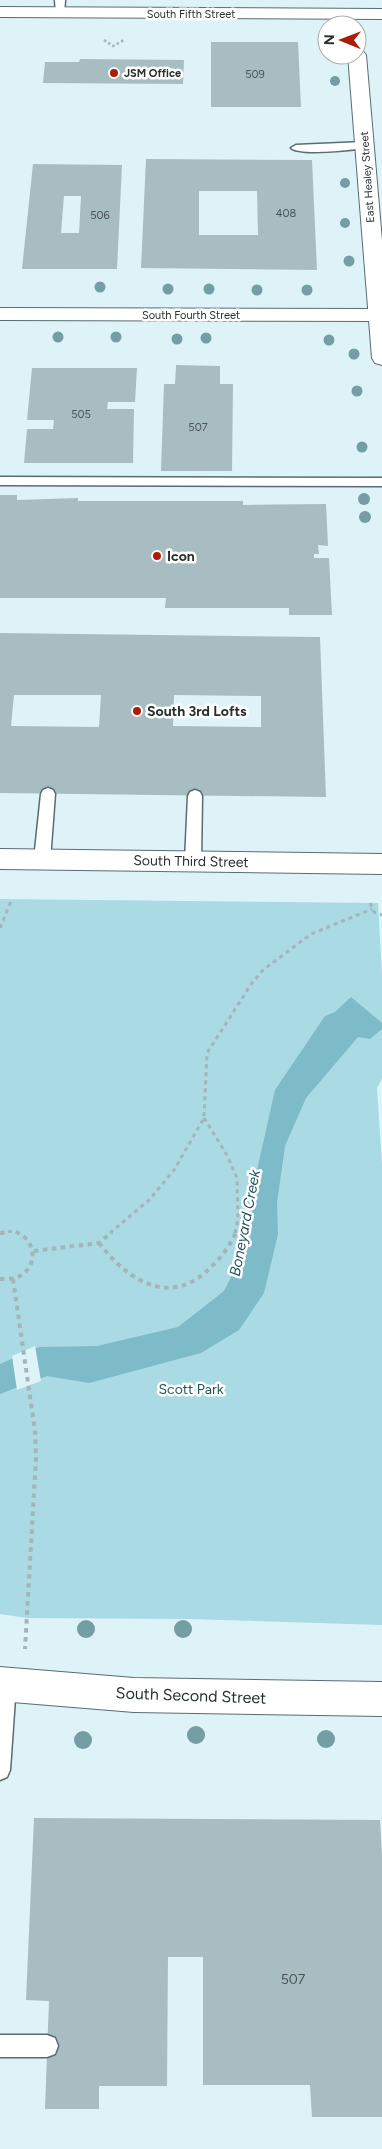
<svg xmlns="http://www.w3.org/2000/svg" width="382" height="2149" font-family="Figtree,sans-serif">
<rect width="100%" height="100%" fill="#ddf3f8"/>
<path fill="#aadae3" d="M0 899 378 903 382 975V1079L377 1088 382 1165V1625L190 1619 27 1618 0 1614Z"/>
<path fill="#7cbbc7" d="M351 997 382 1023V1029L370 1039 358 1037 306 1098 285 1146 277 1203 278 1234 264 1293 239 1330 201 1353 89 1383 47 1376 0 1394V1364L39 1347 97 1346 178 1327 224 1291 250 1240 255 1179 275 1090 325 1016 335 1012Z"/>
<path fill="#ddf3f8" d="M35 1346 41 1381 17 1390 12 1356Z"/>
<path fill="#a8bdc1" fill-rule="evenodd" d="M211 42H298L301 107H211Z
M80 59 184 60 183 84 43 83 45 62H79Z
M146 159 312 160 317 270 141 268ZM199 191H257L258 235H199Z
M33 164 122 165 117 269H22ZM64 196H81L79 233H61Z
M176 365 220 366V384H233L232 471H161L164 384H175Z
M32 368H137L135 402H108L107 409H134L133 463H24L27 429H53L54 420H27Z
M0 495H17V500L78 498V501H243V505L326 504 328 546 318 545 319 554H314V558H329L332 615H289V608H165L166 598H0Z
M0 633 320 637 326 797 0 793ZM14 695H101L99 727 11 726ZM174 695 261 696V727L173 726Z
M34 1818 380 1820 382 1856V2117H312L310 2085H203V1957H168L167 2086H99V2109H45L49 2001 26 2000Z"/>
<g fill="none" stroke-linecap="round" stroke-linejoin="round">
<g stroke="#596c70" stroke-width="3">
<path id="service" d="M55 0H65L64 15H56Z
M364 142 368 143 369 145 368 147C355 150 299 156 291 148L296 145Z
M0 477 382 478V486L0 485Z
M48 788 53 790 55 794 50 860 47 864 42 866 37 864 34 860 41 794 43 790Z
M195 790 200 792 202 796 201 861 198 865 193 867 188 865 185 861 188 796 190 792Z
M6 1674 13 1677 16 1684 10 1770 7 1777 0 1780V1677Z
M0 2035H47L55 2038 58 2046 55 2054 47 2057H0Z"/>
</g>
<g stroke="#596c70" stroke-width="2">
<path id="minor" d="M0 7 382 9V19L0 17Z
M357 50 363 51 366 55 382 241V365L375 363 372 358 348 55H357Z
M0 849 382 854V874L0 869Z
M0 1667 134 1678 382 1682V1716L134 1712 0 1701Z"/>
</g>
<g stroke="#596c70" stroke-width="2">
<path id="tertiary" d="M0 308 382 309V321L0 320Z"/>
</g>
<path stroke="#a3b5b9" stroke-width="2.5" stroke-dasharray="2.5 2.5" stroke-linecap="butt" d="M104 40 113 46 124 40"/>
<path stroke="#a3b5b9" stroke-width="3" stroke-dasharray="4 4" stroke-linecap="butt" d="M370 903 374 912 382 915
M0 928 12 899
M204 1118 227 1155 237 1178 238 1219 235 1233
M0 1233 14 1231 19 1233
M110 1233 149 1200 174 1170 204 1118 207 1053 252 983 263 970 311 934 372 909"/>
<path stroke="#a3b5b9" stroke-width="4" stroke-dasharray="4.5 4.5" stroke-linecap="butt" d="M0 1233 8 1232
M99 1243C130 1283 173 1309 214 1264 223 1255 231 1244 236 1232
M34 1251 99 1243 112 1232
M0 1279C5 1279 11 1279 16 1278 39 1269 37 1240 16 1232
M13 1279 35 1431 36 1458 25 1649"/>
<use href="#service" fill="#fff" fill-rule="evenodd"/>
<use href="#minor" fill="#fff" fill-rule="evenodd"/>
<use href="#tertiary" fill="#fff" fill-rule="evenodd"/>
</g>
<g fill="#759da4">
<circle cx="335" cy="81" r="5"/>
<circle cx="345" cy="183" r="5"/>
<circle cx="345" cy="223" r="5"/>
<circle cx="349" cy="261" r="5.5"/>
<circle cx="100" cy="287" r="5.5"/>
<circle cx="168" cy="289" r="5.5"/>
<circle cx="209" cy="289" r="5.5"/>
<circle cx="257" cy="290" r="5.5"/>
<circle cx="307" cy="290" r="5.5"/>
<circle cx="58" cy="337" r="5.5"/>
<circle cx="116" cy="337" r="5.5"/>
<circle cx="206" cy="338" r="5.5"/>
<circle cx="177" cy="339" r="5.5"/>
<circle cx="329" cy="340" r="5.5"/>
<circle cx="354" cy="354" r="5.5"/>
<circle cx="357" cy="391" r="5.5"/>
<circle cx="362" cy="447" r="5.5"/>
<circle cx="364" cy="499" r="6"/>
<circle cx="365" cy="517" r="6"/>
<circle cx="86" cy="1629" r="9"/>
<circle cx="183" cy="1629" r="9"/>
<circle cx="196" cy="1735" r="9"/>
<circle cx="326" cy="1739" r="9"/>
<circle cx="83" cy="1740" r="9"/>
</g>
<g fill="#ac1d09" stroke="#fff" stroke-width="2">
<circle cx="114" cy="73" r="5"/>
<circle cx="157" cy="556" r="5"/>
<circle cx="137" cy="711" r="5"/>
</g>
<g text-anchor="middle" stroke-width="5" stroke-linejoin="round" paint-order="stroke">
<g font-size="11" fill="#273031" stroke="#fff">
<text x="191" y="18">South Fifth Street</text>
<text transform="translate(367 177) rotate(-94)" y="4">East Healey Street</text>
<text x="191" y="319">South Fourth Street</text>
</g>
<g font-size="11" font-weight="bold" fill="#273031" stroke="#fff" text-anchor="start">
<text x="124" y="77">JSM Office</text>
</g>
<g font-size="11" fill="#475355">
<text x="255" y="78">509</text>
<text x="286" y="217">408</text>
<text x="100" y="219">506</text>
<text x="81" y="418">505</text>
<text x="198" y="431">507</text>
</g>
<g font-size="14" font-weight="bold" fill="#273031" stroke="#fff" text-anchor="start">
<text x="167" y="561">Icon</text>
<text x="147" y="716">South 3rd Lofts</text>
</g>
<g font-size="14" fill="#273031" stroke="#fff">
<text transform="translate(191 861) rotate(1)" y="5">South Third Street</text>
</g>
<g font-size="14" fill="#205660" stroke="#fff">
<text x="191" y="1394">Scott Park</text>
</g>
<g font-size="14" fill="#475355">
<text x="293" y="1984">507</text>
</g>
<g font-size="15" font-style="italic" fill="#20555f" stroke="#fff">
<text transform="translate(245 1223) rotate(-79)" y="5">Boneyard Creek</text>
</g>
<g font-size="16" fill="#273031" stroke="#fff">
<text transform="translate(191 1695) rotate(2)" y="6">South Second Street</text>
</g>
</g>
<g transform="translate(342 40) rotate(271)"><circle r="24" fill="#ffffff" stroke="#a9acad"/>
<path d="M0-4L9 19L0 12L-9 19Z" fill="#ac1d09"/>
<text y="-8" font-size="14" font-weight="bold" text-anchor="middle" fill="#273031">N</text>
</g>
</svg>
